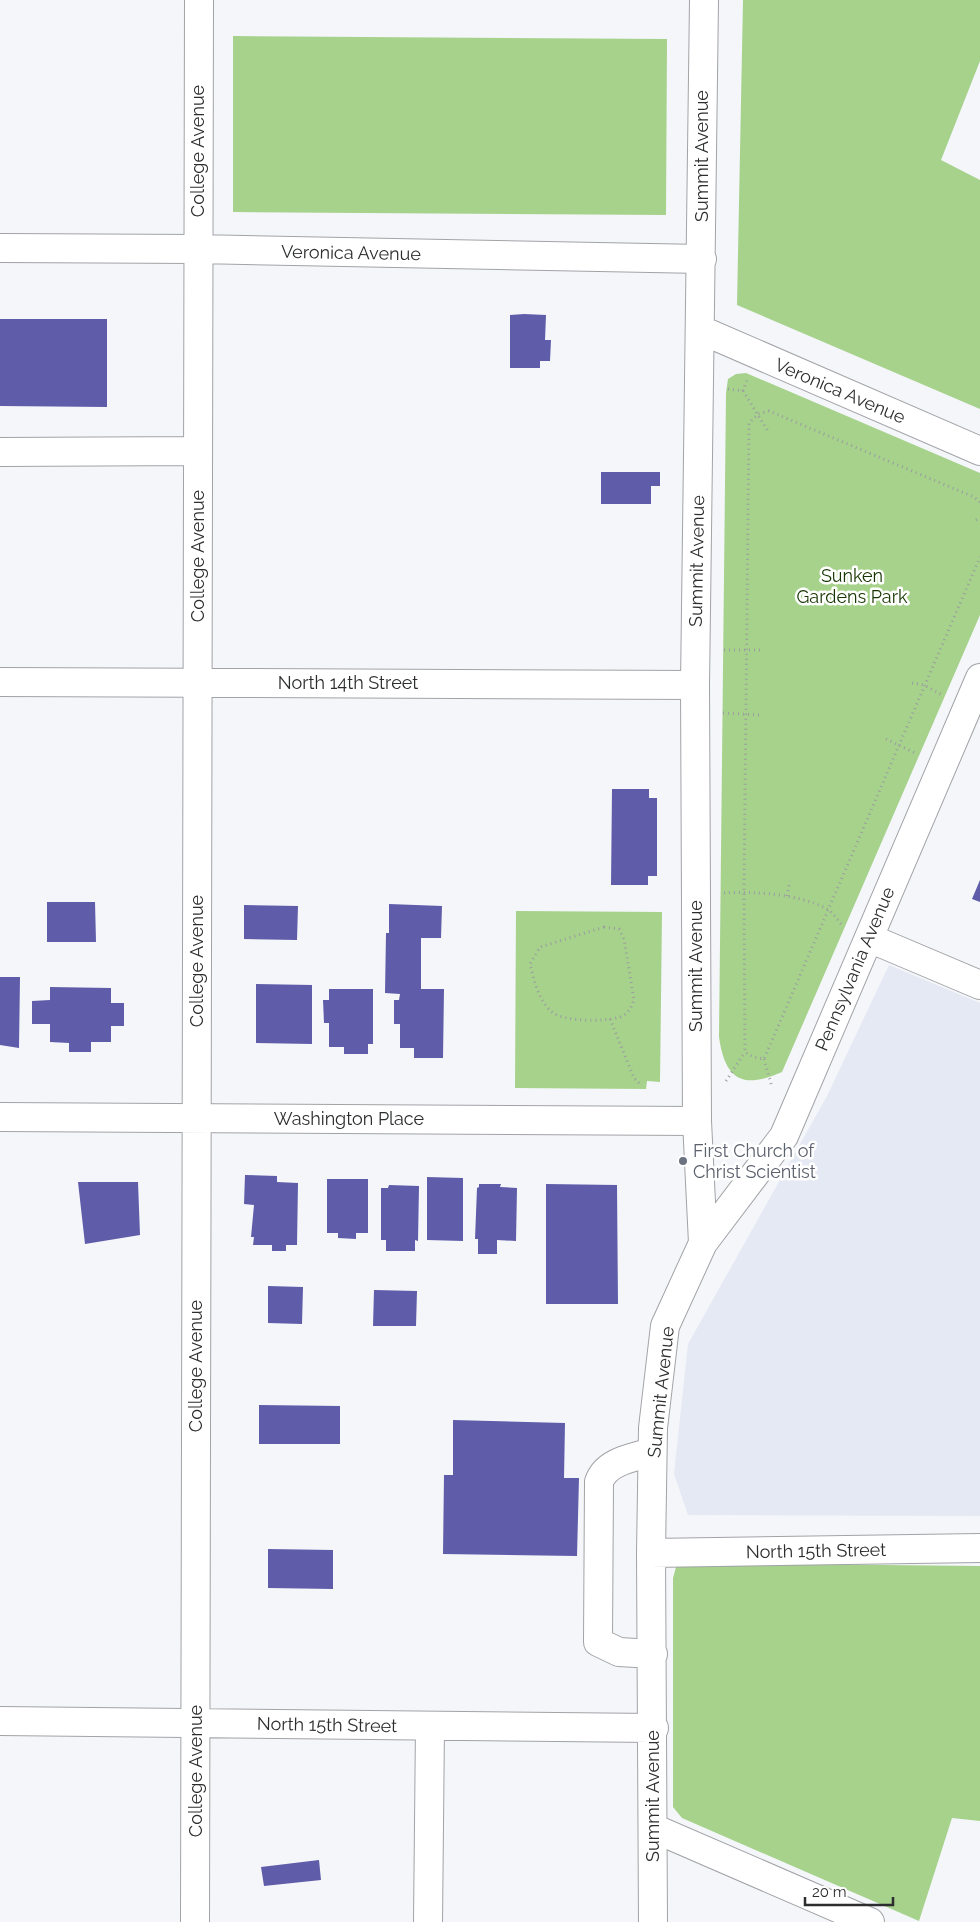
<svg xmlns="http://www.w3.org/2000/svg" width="980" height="1922" font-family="Raleway,sans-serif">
<rect width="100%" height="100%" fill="#f4f6fa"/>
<path fill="#e5e9f4" d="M889 965 980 1003V1516L688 1515 674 1474 688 1344 827 1096Z"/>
<path fill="#a6d28c" d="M743 0H980V61L941 160 980 180V409L737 305Z
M233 36 667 39 666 215 233 212Z
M746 373 980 473V615L782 1072C742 1090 725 1079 719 1037L726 393 728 379 736 374Z
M516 911 662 912 660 1082 647 1081 646 1089 515 1088Z
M685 1563 980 1566V1821L952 1818 919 1921 682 1818 673 1807V1578L676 1567Z"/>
<path fill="#5f5ca9" d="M524 314 546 315 545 340H551L550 361H540V368H510V315Z
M0 319H107V407L0 406Z
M601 472H660V486H651V504H601Z
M612 789H649V798H657V876H648V885H611Z
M980 880V902L972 899Z
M47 902H95L96 942H47Z
M389 904 442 906 441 938H421V989H444L443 1058H414V1048H400V1024H394V1000H399L400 994 385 993 386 933H389Z
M244 905 298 906 297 940 244 939Z
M0 977H20L19 1048 0 1045Z
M256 984 312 985V1044L256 1043Z
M50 987 111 988V1003H124V1026H111V1042H91V1052H69V1043L50 1042V1024H32V1001L50 1000Z
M329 989H373V1044H368V1054H344V1047H329V1023H324L323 1000H329Z
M245 1175 277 1176V1182L298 1183 297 1245H286V1251H272V1245H253L254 1237H251L254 1205 244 1204Z
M427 1177 463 1178V1241L427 1240Z
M327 1179H368V1233H356V1239L338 1238V1233H327Z
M78 1182H138L140 1235 85 1244Z
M479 1184H501L500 1187 517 1188 516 1241 497 1240V1254H478V1239H475L477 1188 479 1187Z
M546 1184 617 1185 618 1304H546Z
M389 1185 419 1186 418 1241 415 1240V1251H386V1240H381V1188H388Z
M268 1286 303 1287 302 1324 268 1323Z
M374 1290 417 1291 416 1326H373Z
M259 1405 340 1406V1444H259Z
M453 1420 565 1423 564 1478H579L577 1556 443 1554 444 1475H453Z
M268 1549 333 1550V1589L268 1588Z
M319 1860 321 1880 264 1886 261 1867Z"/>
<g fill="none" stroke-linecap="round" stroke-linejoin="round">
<g stroke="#a2a3a7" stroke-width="30">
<path id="minor" d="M0 248 197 249 702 259
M701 330 980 451
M0 452 198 451
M0 682 695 685
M869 938 980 985
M0 1117 697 1121
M703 1243 784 1136 980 678
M652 1452C633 1458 606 1461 599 1482L598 1642 619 1652 653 1654
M651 1553 980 1548
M0 1721 654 1728
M653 1828 870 1922
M195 1922 199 0
M428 1922 430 1726
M653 1922 651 1553 653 1428 665 1326 703 1243 697 1121 695 685 704 0"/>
</g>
<path stroke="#9b9d9f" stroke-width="3" stroke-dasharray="1 4" stroke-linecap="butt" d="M728 389 743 391 768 431
M743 391 747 380
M980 502 974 497 769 411 758 414 749 423 744 892 745 1052 753 1057 764 1059 980 557
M976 520 980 518
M724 650H763
M912 683 924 685 942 695
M723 713 760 715
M886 739 917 754
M724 893C754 891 800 894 827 909 833 912 838 921 843 926
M787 896 790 881
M604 927 619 929 624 939 634 1000C631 1008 628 1014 620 1017 605 1022 564 1022 552 1012 538 1000 534 980 530 964L540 947Z
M610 1019 634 1078 642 1086
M764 1059 772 1087
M726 1081 745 1052"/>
<use href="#minor" stroke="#fff" stroke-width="28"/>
</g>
<circle fill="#6b7280" stroke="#fff" stroke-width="2" cx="683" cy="1161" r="5"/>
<g text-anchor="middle" stroke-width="5" stroke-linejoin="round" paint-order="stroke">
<g font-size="18" fill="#2c2d2e" stroke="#fff">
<text transform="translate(198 151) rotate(-90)" y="6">College Avenue</text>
<text transform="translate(702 156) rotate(-90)" y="6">Summit Avenue</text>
<text transform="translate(351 253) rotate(1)" y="6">Veronica Avenue</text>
<text transform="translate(840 391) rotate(23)" y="6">Veronica Avenue</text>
<text transform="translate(198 556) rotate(-90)" y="6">College Avenue</text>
<text transform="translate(697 561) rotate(-89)" y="6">Summit Avenue</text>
<text x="348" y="689">North 14th Street</text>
<text transform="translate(197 961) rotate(-90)" y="6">College Avenue</text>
<text transform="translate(696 966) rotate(-90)" y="6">Summit Avenue</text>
<text transform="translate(855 969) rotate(-67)" y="6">Pennsylvania Avenue</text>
<text x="349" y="1125">Washington Place</text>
<text transform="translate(196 1366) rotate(-90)" y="6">College Avenue</text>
<text transform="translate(661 1392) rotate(-84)" y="6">Summit Avenue</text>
<text transform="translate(816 1551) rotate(-1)" y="6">North 15th Street</text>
<text transform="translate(327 1725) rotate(1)" y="6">North 15th Street</text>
<text transform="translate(196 1771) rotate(-90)" y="6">College Avenue</text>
<text transform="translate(653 1796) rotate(-90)" y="6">Summit Avenue</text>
</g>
<g font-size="18" fill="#163500" stroke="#fff">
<text x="852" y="582">Sunken<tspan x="852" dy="21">Gardens Park</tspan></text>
</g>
<g font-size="18" fill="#5b616d" stroke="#fff" text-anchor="start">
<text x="693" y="1157">First Church of<tspan x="693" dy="21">Christ Scientist</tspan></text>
</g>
</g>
<path d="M805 1897v8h88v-8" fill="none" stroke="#2c2d2e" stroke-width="2.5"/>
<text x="812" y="1897" font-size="15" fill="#2c2d2e" stroke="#ffffff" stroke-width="4" paint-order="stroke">20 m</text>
</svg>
